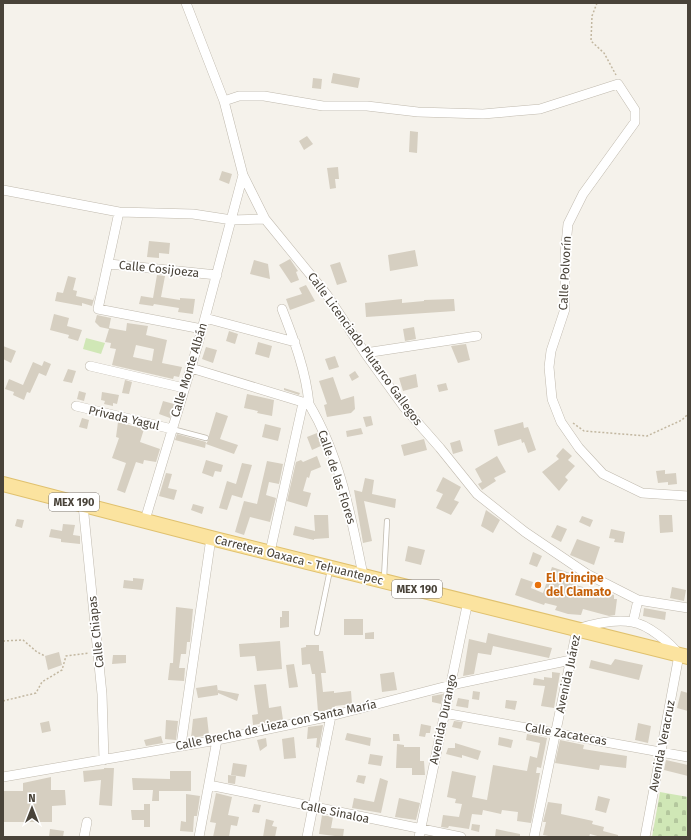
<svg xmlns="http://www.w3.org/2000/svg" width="691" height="840" font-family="'Fira Sans',sans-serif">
<defs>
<pattern id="cemetery-stones" width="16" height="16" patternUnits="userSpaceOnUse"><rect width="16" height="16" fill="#d0e7b6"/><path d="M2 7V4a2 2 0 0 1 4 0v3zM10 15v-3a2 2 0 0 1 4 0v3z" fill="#b4c79d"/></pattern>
</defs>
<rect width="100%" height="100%" fill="#f5f2eb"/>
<path fill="#d0e7b6" d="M86 338 105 343 101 354 83 349Z"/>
<path fill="url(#cemetery-stones)" d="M660 792 688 797V837H652Z"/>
<path fill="#d6cfc1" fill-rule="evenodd" d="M333 73 360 78 358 88 331 83Z
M313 78 322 79 321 89 312 88Z
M410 131 418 132 417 153 409 152Z
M307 136 313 144 304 150 299 141Z
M338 167 339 179H335L336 188 330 189 327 168Z
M222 171 232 174 229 184 219 180Z
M149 241 170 243 169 254 159 253V258L147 257Z
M415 250 418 266 390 271 388 255Z
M290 259 298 271 296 272 299 280 291 283 279 265Z
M254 260 268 264 270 279 250 274Z
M340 262 347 282 337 285 330 265Z
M157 275 165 276 161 297 180 300V298L195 299 193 314 178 312 179 308 154 304 153 306 139 304 141 296 153 298Z
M68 276 76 278 73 290 77 291 76 296 93 300 96 292 92 306 82 303V306L55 301 57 292 63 293Z
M306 285 315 301 290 310 286 299 302 294 299 288Z
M402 299V303L424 301V300L454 299 455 311 366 317 365 303Z
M54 314 69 318 67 326 82 330 78 341 68 338 69 335 50 330Z
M97 315 111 318 109 328 126 331 127 323 148 326 146 335 167 340 162 363 182 367 179 377 174 376 173 379 112 365 116 349 110 348 111 343 105 342 109 329 100 327 95 322ZM136 345 154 349 152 361 133 357Z
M414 327 416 339 405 341 403 329Z
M229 331 238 334 235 344 226 341Z
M258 342 272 346 269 358 255 354Z
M466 344 470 360 458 363 451 346Z
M3 346 16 351 11 363 3 359Z
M206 347 217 350 213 363 202 359Z
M335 356 339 367 329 370 325 359Z
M44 361 51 364 46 376 39 373 30 393 27 392 24 400 13 395 14 392 5 389 9 379 23 385 33 362 42 366Z
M68 369 76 371 72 383 63 381Z
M355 371 359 377 352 381 349 375Z
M416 374 418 387 403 391 399 378Z
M333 377 341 400 354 396 355 409 351 413 327 417 324 405 327 404 319 381Z
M125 380 132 382 129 394 122 393Z
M446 383 448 390 439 392 437 385Z
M284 388 300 393 299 395 284 390Z
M79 391 86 393 84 401 77 399Z
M102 392 119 395 117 404 113 403V406L104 404 105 401 101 400Z
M247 394 274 400 272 416 257 413 258 411 244 408Z
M163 401 174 404 170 418 159 414Z
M216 412 228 416 220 439 238 445 234 454 206 444 209 439V435Z
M371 416 373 425 366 427 363 417Z
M82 418 89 420 87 429 79 427Z
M118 422 144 429 140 442 160 449 156 462 144 460 143 464 136 462 125 493 117 490 126 463 112 458 119 438 116 437Z
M523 422 524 428 528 427 536 450 528 453 524 442 522 443 521 439 498 446 494 430Z
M265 424 281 428 278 441 262 437Z
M361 428 363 434 347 437 346 431Z
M317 433 323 445 312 450 307 437Z
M177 434 206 442 205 448 175 440Z
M424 439 427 450 404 456 401 445Z
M460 440 463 451 453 454 450 443Z
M563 448 572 456 568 460 575 466 565 477 568 480 559 491 542 472 559 459 556 456Z
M317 456 321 467 311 471 309 478 307 477 303 491 311 493 307 507 287 501 296 462 301 460 303 462Z
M497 456 506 472 494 478 496 481 482 490 478 484 482 482 475 469Z
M206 460 223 465 221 472 215 471 213 477 202 473Z
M267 461 283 464 279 484 269 482 266 495 276 498 270 522 250 517 244 535 235 532 244 501 257 504Z
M242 463 252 465 242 498 232 495 227 510 219 508 227 481 236 484Z
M665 470V474L676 473 677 484 668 485V482L658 483 656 471Z
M166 473 172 474 168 488 177 490 174 500 159 496Z
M443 477 461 487 454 500 459 502 451 515 436 508 443 494 436 491Z
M365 478 374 480 372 494 396 499 395 508 364 501 372 541 363 543 354 490 362 492Z
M193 504 204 507 202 514 191 510Z
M486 510 500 520 493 533 481 526Z
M314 515H328L329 538 314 539V540L293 535 295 526 315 531Z
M659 515H672L673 532 660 533Z
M582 516 593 520 590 527 579 522Z
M17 519 24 520 22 528 15 526Z
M63 524 75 525 73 535 80 536V544L61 542V539L49 537 51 529 62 531Z
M557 525 567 529 561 542 551 537Z
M611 529 625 532 623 543 614 542 615 539 609 538Z
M577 539 600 547 594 565 570 555Z
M408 546 425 550 421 565 405 561Z
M533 552 542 556 537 567 529 564Z
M552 567 579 576 576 585 590 589V587L614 595V599H617L615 615 609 616 583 609 581 615 568 614 555 610 557 606 545 603 544 605 515 595 521 578 533 582 531 588 543 593Z
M133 578 144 579 142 590 123 588 124 580 133 581Z
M672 587 686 590 684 601 670 598Z
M176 607 193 609 190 642H187L186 654H181L179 668H185L184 681 168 680 170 663H173Z
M644 608 666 612 665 620 643 616Z
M282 611H289V627L280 628V617H282Z
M344 619H363V635H344Z
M374 632V639H365V633Z
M488 633 552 648 549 658 493 646 491 655 478 653 474 674 463 676 469 639 486 643Z
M280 641 282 669 257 671 255 656 240 657 239 644Z
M306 645H319V651H323L326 673H321L323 692 334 691V693L351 691 352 704 335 706V709L318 712 315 674H312L310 664 302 665 301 648 306 647Z
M59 652 62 665 48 670 45 656Z
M113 655H126V663L112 664Z
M615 659 643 665 639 680 589 668 591 660 611 665Z
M294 664 298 687 289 688 286 665Z
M394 672 397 690 382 692 380 674Z
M552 672 560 673 554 708 541 706 545 686 533 685 534 678 544 680V677L552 678Z
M266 684 269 708 281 706 283 720 253 725 252 715 258 714 254 685Z
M217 685 218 692V690L239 694 237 701 218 693V695L198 698 196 688Z
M473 691 480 692 479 700 472 699Z
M681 691 688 693V711L677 708Z
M443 694 441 704 432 702V696Z
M458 698 469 700 468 708 456 706Z
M506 700 517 701 515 710 505 708Z
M207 717 209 735 191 738 193 719Z
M166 720 178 721 176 740 165 739Z
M49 721 51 731 42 733 40 723Z
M454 721 463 722 461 729 452 727Z
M638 723 651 726 648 743 635 740Z
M421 724 431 726 430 733H426L425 737 419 736Z
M323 725 319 748 316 747 317 738 307 739 308 727Z
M347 733 371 738 370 746 345 740Z
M393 734H399L400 741H393Z
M527 734 547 738 541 768 537 767 536 773H540L531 823 517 821 518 812 502 810 501 814 483 810 482 815 472 814 469 829 449 826 448 828 441 827 443 815 459 817 462 804 455 803 456 799 447 797 452 771 476 776 472 797 487 800 493 765 527 771 530 756 537 758 540 743 526 740Z
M161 736 163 743 146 746 144 740Z
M294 737 296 758 284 759 282 739Z
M499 737 513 740 511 748 498 745Z
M266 738 267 746 260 751 257 740Z
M560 740 584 745 583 749 627 756 626 768 600 765 599 770 555 763Z
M455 743 481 751 478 760 462 755V758L446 754 448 748H455Z
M397 744 404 745V747H420V761H424L425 775H412V768H396Z
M370 754 383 756 381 766 368 764Z
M666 760 688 765V776L664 770Z
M233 763 247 765 245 777 231 775Z
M104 768H114L112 806 99 805 101 780 84 782 83 771 104 769Z
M170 771H191V791H159V801H152L153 790H133L132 778 170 779Z
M228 775 236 776 235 784 228 783Z
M358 775 366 776 364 784 356 782Z
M51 777V790H65L66 805 52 806V822H3V791H23V783Z
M380 778 388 781 381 813 352 808 354 798 374 802Z
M216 793 232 797 228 815 239 817 237 826 231 825 229 837H213L216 823 210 822Z
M186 794 200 796 197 816H194L193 832 180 831 181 821 186 822Z
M598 796 610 799 606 813 595 810Z
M399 798 420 803 416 820 395 817Z
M548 802 562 804 561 814 593 821 592 824 604 827 603 831 618 835V837H601L590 834 589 837H554L543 835 546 822H543Z
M144 804H150V827H144V820H132L131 810H144Z
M254 804 261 805 259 813 252 812Z
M322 815 333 817 331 828 344 829 343 837 319 834Z
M266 819 274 821 272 826 277 827 275 837H263Z
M472 824 480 825 479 832 471 830Z
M50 829 64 831 63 837H49Z
M496 829 520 834V837H495Z"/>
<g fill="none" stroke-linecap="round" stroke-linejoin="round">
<g stroke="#c0baae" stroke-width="6">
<path id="service" d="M172 429 206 438
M384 578 387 521
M317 633 330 570"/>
</g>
<g stroke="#c0baae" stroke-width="10">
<path id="minor" d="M186 3 224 101
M3 190 119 212 193 214 232 220 265 219
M119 212 98 309 202 329
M109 264 217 275
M282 309C294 340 306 371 309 404
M205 318 295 342
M365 353 477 336
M90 366 184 388
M191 368 309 404C340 456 351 516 363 575
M76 406 172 429
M688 496 642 493 603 474 579 448 561 422 552 399 549 367 551 351 565 309V255L568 224 583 194 635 122V110L618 84 540 109 483 114 418 112 367 106H323L264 96H239L224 101 243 175 265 219 327 295 365 353 404 407 440 448 477 494 525 532 587 574 638 600 688 608
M83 505 102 694 104 760
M145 520 198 344 243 175
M270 552 303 403
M633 622 638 600
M444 713 688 757
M181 745 211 538
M3 777 217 740 331 716 451 685 571 660
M209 785 461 837
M84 837 87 822
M199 837 217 740
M307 837 331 716
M419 837 468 601
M534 837 577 629C593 624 615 619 632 622 647 624 671 643 679 655L645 837"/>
</g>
<g stroke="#e0c16e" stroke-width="16">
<path id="primary" d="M3 484 211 538 688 657"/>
</g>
<path stroke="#c2b7a0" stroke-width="1.5" stroke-dasharray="2 2" stroke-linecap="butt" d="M597 3 592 16 591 41 604 53 616 75
M573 423 584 431 647 436 682 420 688 414
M3 641 23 640 37 652 45 656
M3 701 36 693 42 682 62 670 66 656 89 653"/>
<use href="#service" stroke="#fff" stroke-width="4.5"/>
<use href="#minor" stroke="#fff" stroke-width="9"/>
<use href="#primary" stroke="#fbe39f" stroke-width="14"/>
</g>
<circle fill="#e8710a" stroke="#fff" stroke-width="1.5" cx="538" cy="585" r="4"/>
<g text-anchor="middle" stroke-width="3.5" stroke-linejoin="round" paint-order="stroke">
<g fill="#fff" stroke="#807b74" stroke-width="1">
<rect x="49" y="493" width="50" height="18" rx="3"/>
<rect x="392" y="580" width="50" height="18" rx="3"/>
</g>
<g font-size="11" font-weight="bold" fill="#494339">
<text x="74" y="506">MEX 190</text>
<text x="417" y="593">MEX 190</text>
</g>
<g font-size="12" fill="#494339" stroke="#fff">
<text transform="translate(159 269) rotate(6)" y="4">Calle Cosijoeza</text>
<text transform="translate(565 273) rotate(-87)" y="4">Calle Polvorín</text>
<text transform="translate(365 349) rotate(54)" y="4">Calle Licenciado Plutarco Gallegos</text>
<text transform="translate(189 370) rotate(-73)" y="4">Calle Monte Albán</text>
<text transform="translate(124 418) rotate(13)" y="4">Privada Yagul</text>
<text transform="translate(337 477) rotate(72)" y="4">Calle de las Flores</text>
<text transform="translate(299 560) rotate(14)" y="4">Carretera Oaxaca - Tehuantepec</text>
<text transform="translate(96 632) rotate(-96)" y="4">Calle Chiapas</text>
<text transform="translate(568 674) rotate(-78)" y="4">Avenida Juárez</text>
<text transform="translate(443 719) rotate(-78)" y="4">Avenida Durango</text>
<text transform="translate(276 725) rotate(-12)" y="4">Calle Brecha de Lieza con Santa María</text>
<text transform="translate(566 734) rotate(10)" y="4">Calle Zacatecas</text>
<text transform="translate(662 746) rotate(-79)" y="4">Avenida Veracruz</text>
<text transform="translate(335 812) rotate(12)" y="4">Calle Sinaloa</text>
</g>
<g font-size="12" font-weight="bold" fill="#c56008" stroke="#fff" text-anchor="start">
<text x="546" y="582">El Principe<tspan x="546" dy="14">del Clamato</tspan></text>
</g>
</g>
<rect width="691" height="840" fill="none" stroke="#494339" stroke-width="8"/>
<g transform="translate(32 808)" stroke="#ffffff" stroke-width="3" paint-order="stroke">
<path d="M0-3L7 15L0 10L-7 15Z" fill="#494339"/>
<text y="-6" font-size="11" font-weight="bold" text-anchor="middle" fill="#494339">N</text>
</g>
</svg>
